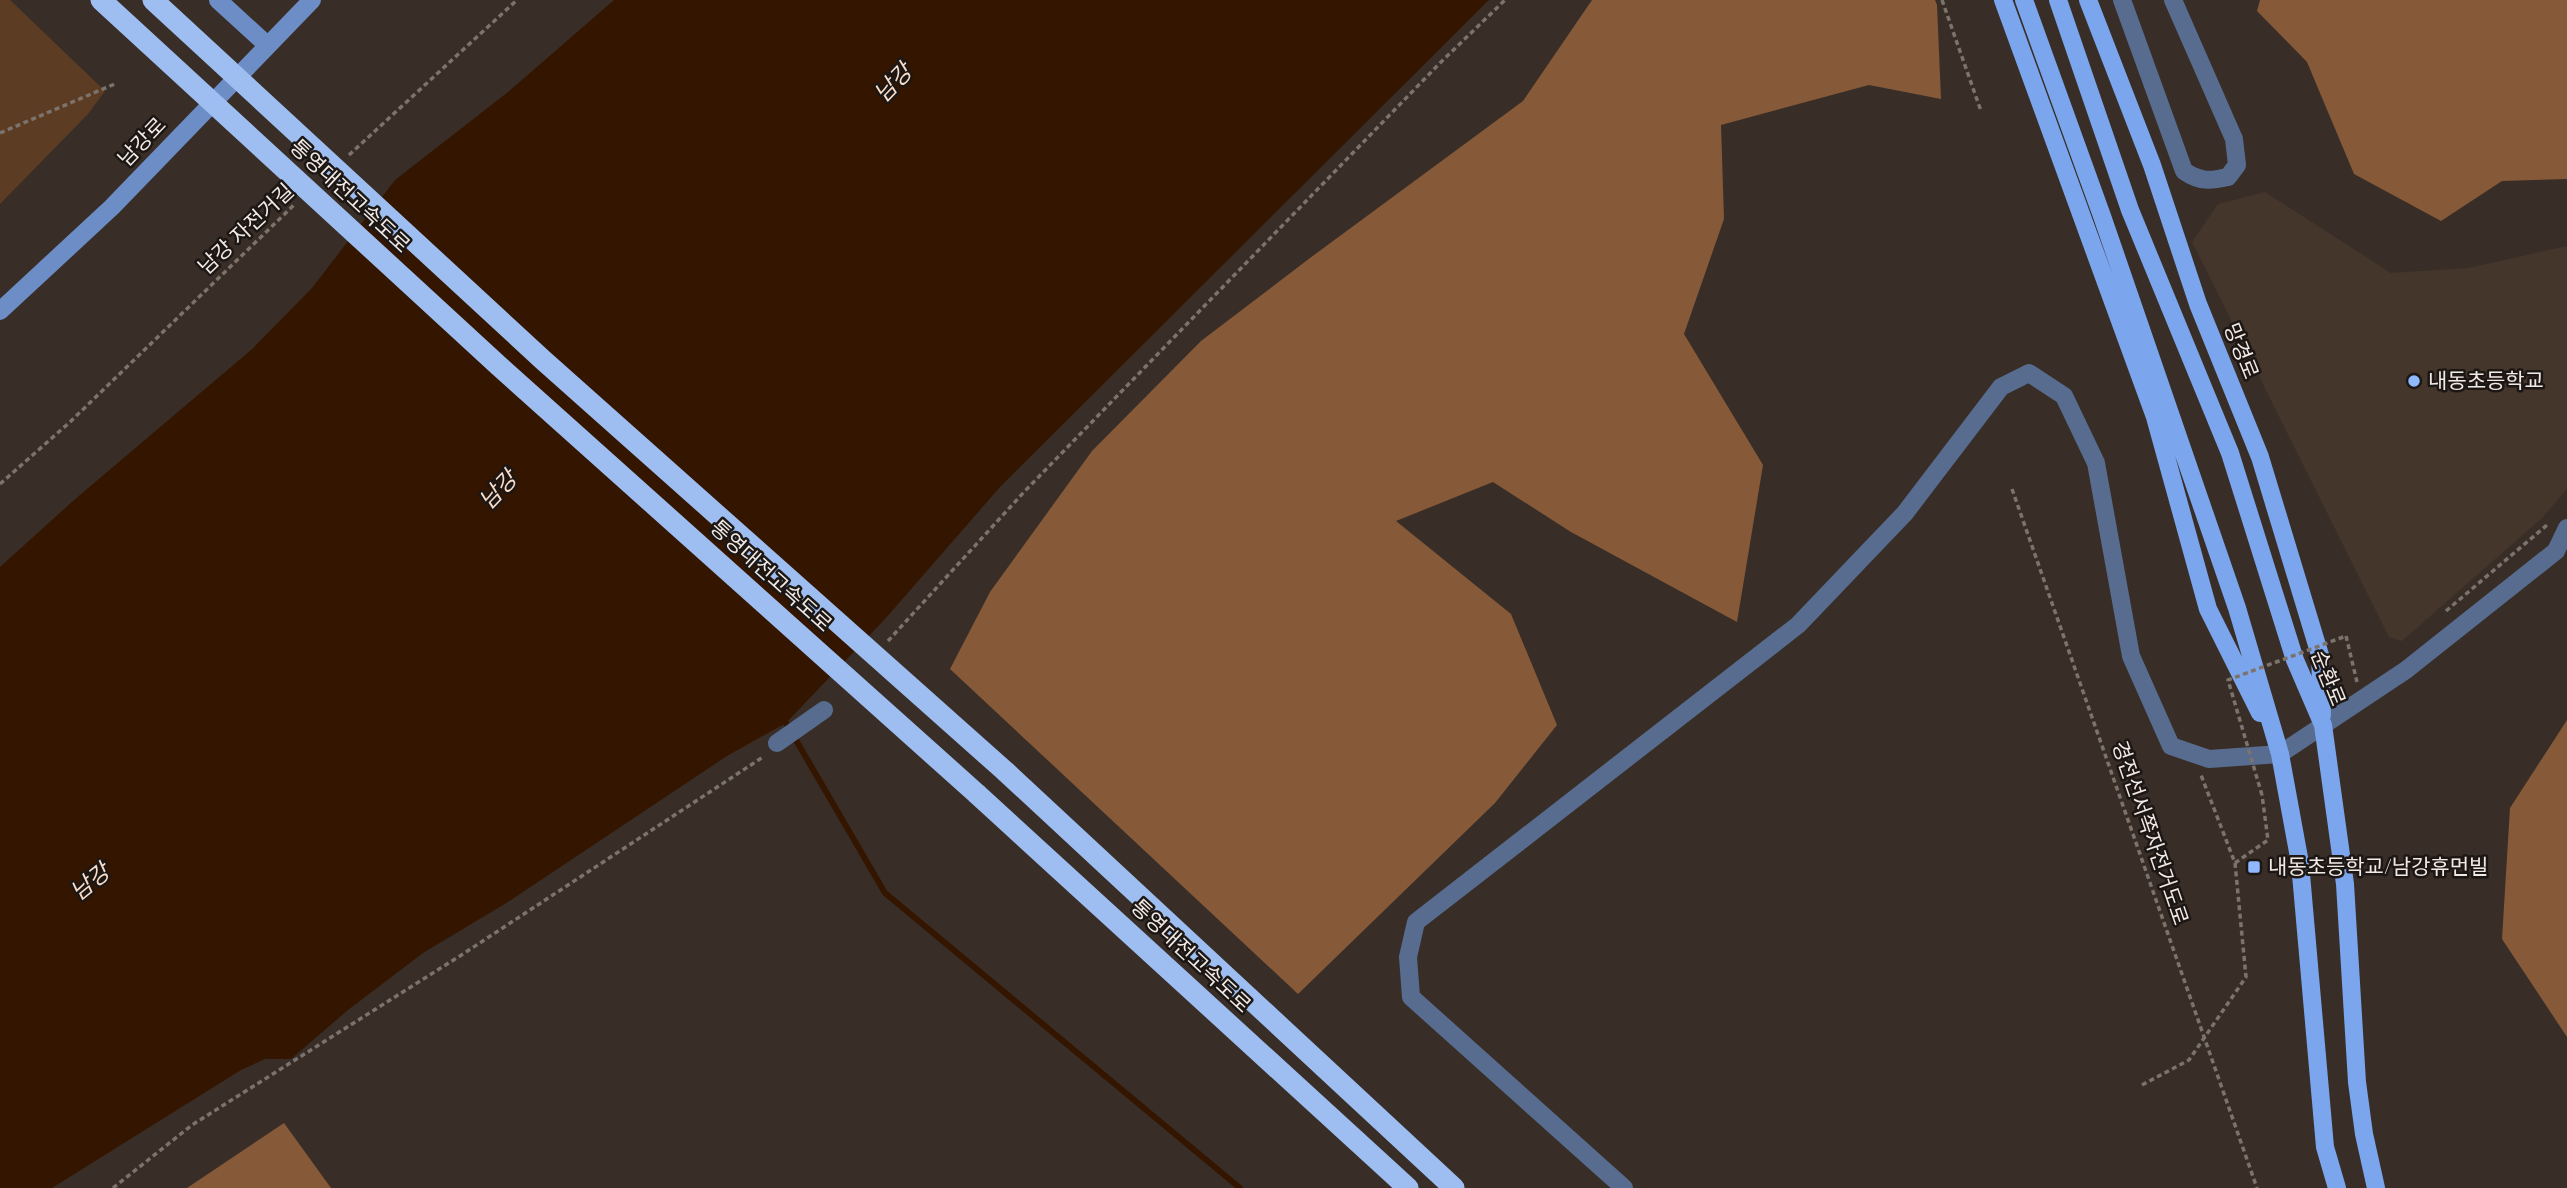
<svg xmlns="http://www.w3.org/2000/svg" width="2567" height="1188" font-family="'Playfair Display','Noto Sans KR',serif">
<rect width="100%" height="100%" fill="#382e27"/>
<path fill="#45362b" d="M2265 192 2391 273 2469 268 2567 246V489L2542 518 2402 641 2389 637 2192 242 2218 204Z"/>
<path fill="#5c3c23" d="M0 0H10L105 91 88 114 0 204Z"/>
<path fill="#865938" d="M1592 0H1935L1937 5 1941 99 1869 85 1721 125 1724 219 1684 334 1763 465 1737 622 1571 532 1493 482 1396 521 1511 614 1557 725 1495 803 1298 994 950 669 990 592 1092 451 1201 341 1310 258 1523 101Z
M2260 0H2567V179L2502 181 2441 221 2354 174 2307 62 2257 11Z
M2567 720V1037L2502 939 2510 808Z
M284 1123 331 1188H187Z"/>
<path fill="#341600" d="M614 0H1489L1000 487 886 618 786 723 727 756 508 902 423 953 348 1010 291 1059H265L241 1070 52 1188H0V567L74 500 251 350 312 288 395 180 508 92Z"/>
<g fill="none" stroke-linecap="round" stroke-linejoin="round">
<path stroke="#341600" stroke-width="6" d="M786 723 885 893 1240 1188"/>
<path stroke="#7c736d" stroke-width="3.5" stroke-dasharray="5 3.5" stroke-linecap="butt" d="M1942 0 1981 111
M0 133 117 83
M349 155 517 0
M0 484 70 422 294 205
M2012 489 2257 1188
M2446 611 2547 525
M2346 636 2357 682
M888 641 1024 492 1441 62 1505 0
M2235 863 2268 840 2262 795
M2142 1085 2189 1060 2246 977 2235 863 2201 775
M113 1188 192 1125 463 954 763 757"/>
<path stroke="#576c8f" stroke-width="18" d="M2122 0 2184 171C2200 182 2210 181 2228 177L2237 165 2234 139 2173 0
M777 743 824 710
M1624 1188 1411 997 1408 957 1416 922 1798 625 1905 513 2001 387 2029 373 2064 396 2096 463 2131 656 2171 746 2209 759 2280 754 2406 670 2556 551 2567 528"/>
<path stroke="#6c8dc5" stroke-width="18" d="M218 0 267 45
M0 311 112 207 312 0"/>
<path stroke="#7ba6ee" stroke-width="18" d="M2003 0 2155 417 2208 609 2260 713
M2024 0 2102 216 2237 608 2280 754 2300 863 2325 1147 2337 1188
M2058 0 2130 210 2230 453 2295 660 2323 725 2345 884 2357 1082 2364 1134 2376 1188
M2088 0 2152 165 2198 304 2260 457 2320 655 2322 715"/>
<path stroke="#9ebef1" stroke-width="21" d="M1006 772 1454 1188
M977 794 1408 1188"/>
<path stroke="#7c736d" stroke-width="3.5" stroke-dasharray="5 3.5" stroke-linecap="butt" d="M2262 795 2228 680 2346 636"/>
<path stroke="#9ebef1" stroke-width="21" d="M101 0 499 366 977 794
M153 0 543 360 1006 772"/>
</g>
<g fill="#8fb8fd" stroke="#1c1714" stroke-width="2.5">
<circle cx="2414" cy="381" r="7"/>
<rect x="2247" y="860" width="14" height="14" rx="3.5"/>
</g>
<g text-anchor="middle" stroke-width="5" stroke-linejoin="round" paint-order="stroke">
<g font-size="21" fill="#f0e9e5" stroke="#1c1714">
<text transform="translate(142 142) rotate(-46)" y="7">남강로</text>
<text transform="translate(350 196) rotate(43)" y="7">통영대전고속도로</text>
<text transform="translate(246 229) rotate(-43)" y="7">남강 자전거길</text>
<text transform="translate(2241 351) rotate(68)" y="7">망경로</text>
<text transform="translate(771 576) rotate(42)" y="7">통영대전고속도로</text>
<text transform="translate(2328 678) rotate(68)" y="7">순환로</text>
<text transform="translate(2150 833) rotate(71)" y="7">경전선서쪽자전거도로</text>
<text transform="translate(1191 956) rotate(43)" y="7">통영대전고속도로</text>
</g>
<g font-size="21" fill="#f0e9e5" stroke="#1c1714" text-anchor="start">
<text x="2428" y="388">내동초등학교</text>
<text x="2268" y="874">내동초등학교/남강휴먼빌</text>
</g>
<g font-size="23" font-style="italic" fill="#faddc8" stroke="#1c1714">
<text transform="translate(893 83) rotate(-46)" y="8">남강</text>
<text transform="translate(498 490) rotate(-46)" y="8">남강</text>
<text transform="translate(90 882) rotate(-39)" y="8">남강</text>
</g>
</g>
</svg>
